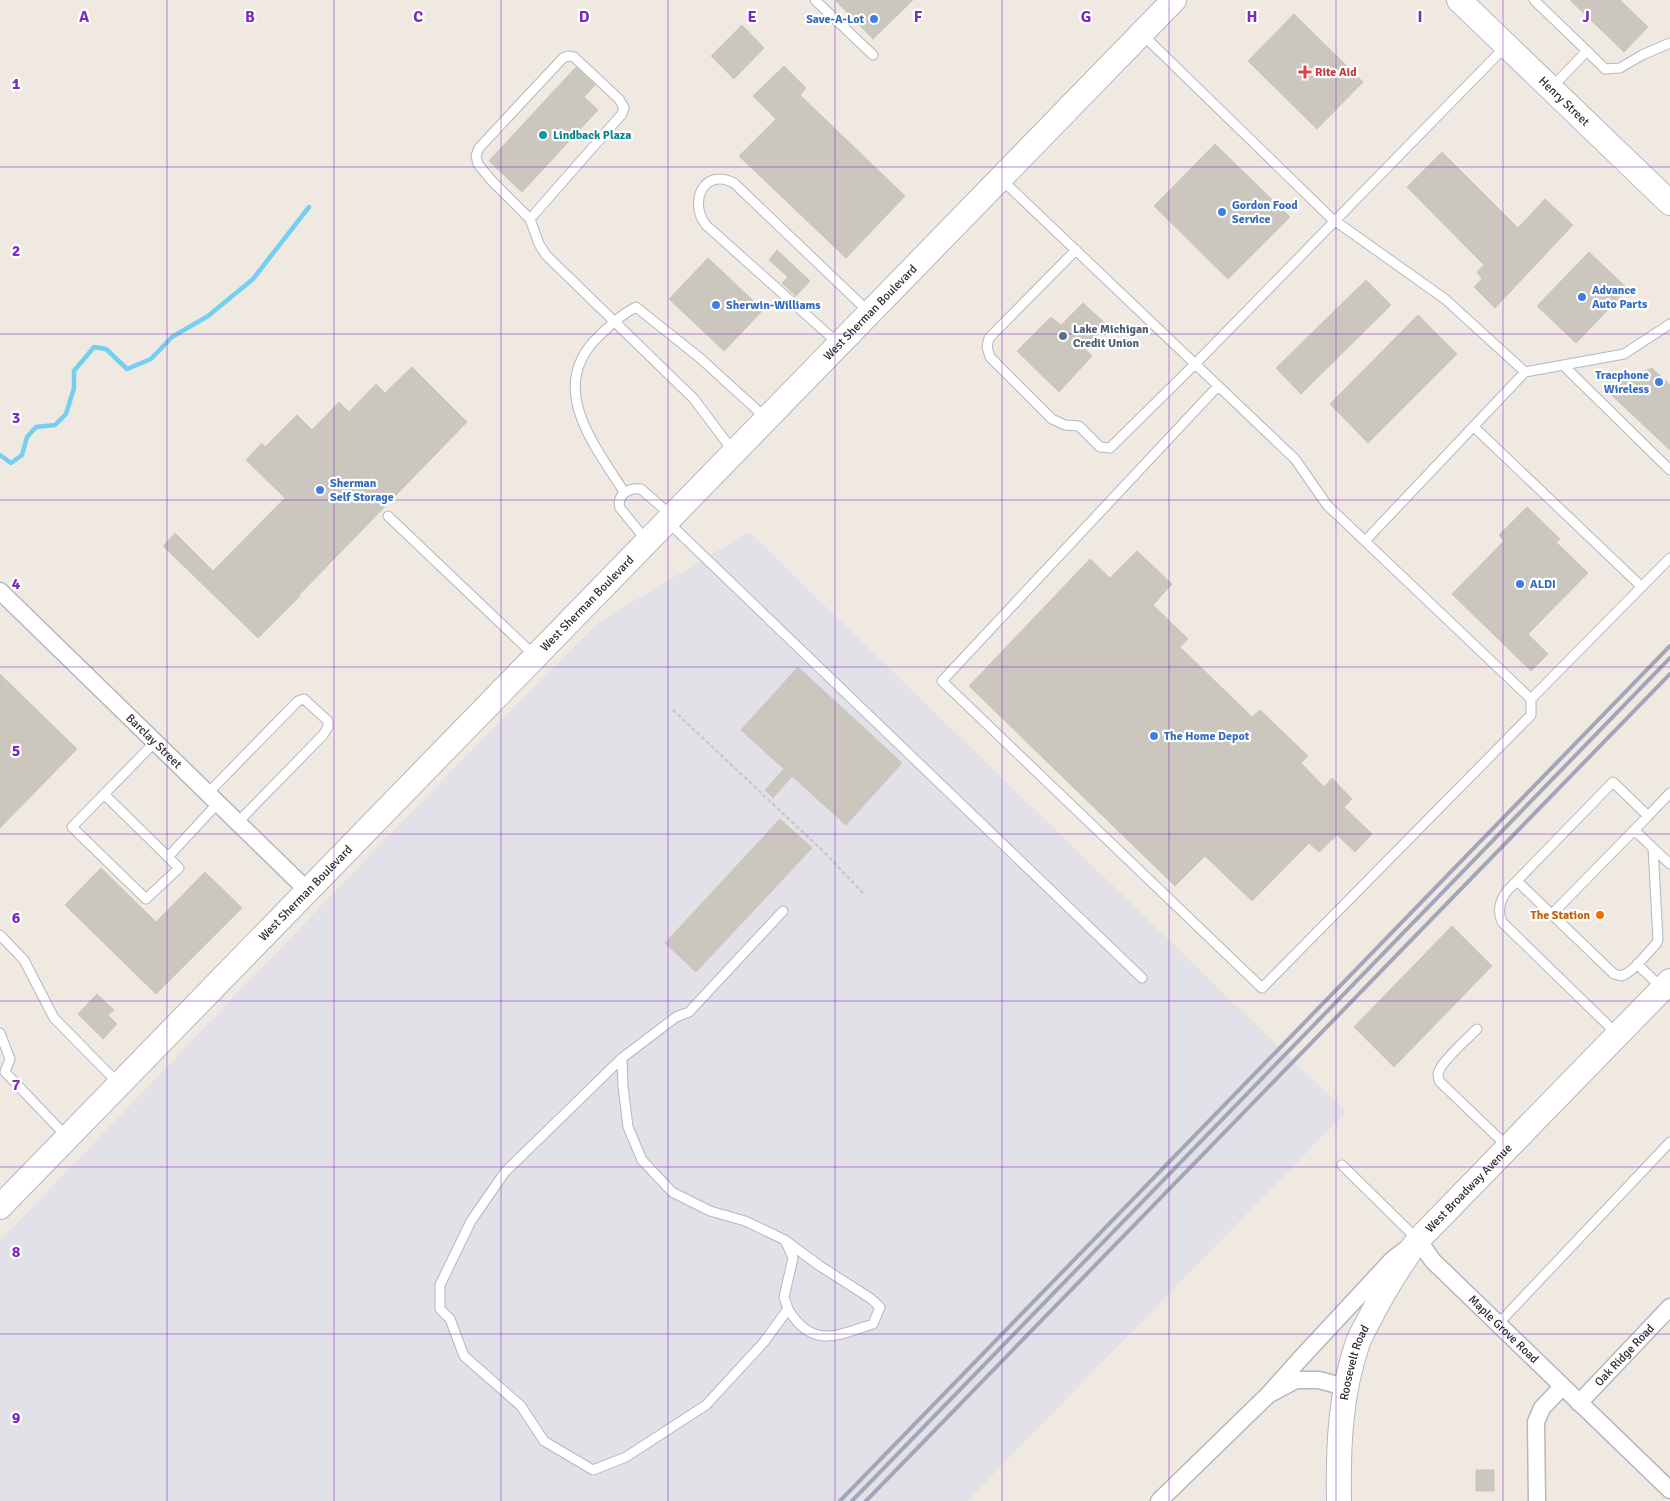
<svg xmlns="http://www.w3.org/2000/svg" width="1670" height="1501" font-family="Signika,sans-serif">
<rect width="100%" height="100%" fill="#efe9e1"/>
<path fill="#e3e1e8" d="M749 532 1346 1112 967 1501H0V1241L338 888 540 680 599 622Z"/>
<g fill="none" stroke-linecap="round" stroke-linejoin="round">
<path stroke="#75cff0" stroke-width="4.5" d="M0 455 11 463 22 455 27 437 36 427 55 425 66 414 74 388V371L94 347 106 349 127 369 151 359 172 337 208 316 253 279 309 207"/>
</g>
<path fill="#cbc7bf" stroke="#cbc5ba" d="M835 0H913L873 39Z
M1570 0H1620L1648 27 1624 52Z
M1294 14 1363 82 1317 129 1248 61Z
M742 25 764 48 734 79 711 56Z
M784 66 806 88 800 95 905 196 846 258 739 156 776 119 753 96Z
M576 67 595 85 584 97 598 110 522 192 489 161Z
M1215 144 1290 217 1228 279 1154 206Z
M1442 152 1518 228 1545 199 1573 225 1495 308 1474 287 1482 279 1477 272 1484 265 1407 187Z
M777 250 810 281 796 296 782 283 788 277 769 260Z
M1589 252 1628 289 1576 343 1537 306Z
M708 258 763 310 724 351 669 299Z
M1366 280 1391 305 1301 394 1276 368Z
M1083 303 1107 325 1084 348 1092 356 1059 392 1017 351 1051 317 1061 325Z
M1418 315 1457 354 1368 443 1330 404Z
M412 367 467 422 299 595 300 596 258 638 163 546 175 533 213 571 285 498 246 460 262 443 265 447 297 415 312 430 339 402 349 412 376 384 385 393Z
M1652 368 1670 385V450L1604 388Z
M1527 507 1560 539 1556 542 1588 573 1528 634 1548 654 1531 671 1452 594 1504 541 1499 535Z
M1137 551 1172 584 1153 605 1188 639 1180 647 1252 717 1260 710 1308 756 1301 763 1324 787 1332 778 1352 799 1344 807 1372 834 1355 852 1337 835 1319 852 1309 843 1252 901 1205 856 1175 886 969 686 1090 559 1110 578Z
M798 667 902 763 846 825 792 776 773 798 765 790 784 769 741 730Z
M0 674 77 749 0 828Z
M780 819 812 848 696 972 665 943Z
M101 868 156 922 205 872 242 908 156 994 65 905Z
M1452 926 1492 966 1394 1067 1354 1027Z
M97 994 114 1010 108 1015 117 1024 103 1039 78 1014Z
M1476 1470H1494V1491H1476Z"/>
<g fill="none" stroke-linecap="round" stroke-linejoin="round">
<g stroke="#b4b7c1" stroke-width="11">
<path id="lane" d="M815 0 873 55
M1534 0 1587 51 1551 88
M1142 34 1331 218 1445 299 1525 372
M1587 51 1605 69 1620 68 1642 55 1670 43
M1001 179 1295 459 1327 505 1531 699 1670 558
M530 219 622 114 624 108 619 99 574 57 568 56 563 58 479 148 476 156 478 164 491 180 530 219 539 244 546 255 694 399 733 451
M1076 250 989 338 987 347 990 357 1052 419 1065 425 1079 426 1100 447 1110 448 1195 364 1506 46
M839 344 706 225C688 202 704 167 734 183L870 313
M1563 365 1670 470
M1218 386 942 681 1262 988 1531 715V699
M1474 427 1642 587
M624 492C594 444 545 386 600 335 611 324 622 314 636 307L700 358 767 419
M388 516 534 655
M668 522 1142 978
M646 540 620 508C616 495 629 487 641 489L672 516
M1365 541 1525 372 1624 354 1670 324
M155 742 72 827 146 899 179 868 168 857 218 803
M208 793 298 701 304 699 328 721V727L323 735 238 822
M104 794 168 857
M1634 830 1670 864
M1517 881 1614 974 1621 976C1635 971 1646 954 1656 944L1658 940 1653 848
M1552 914 1648 816
M0 935 24 960 54 1018 119 1084
M1637 964 1662 988
M1477 1029C1468 1038 1442 1061 1439 1071 1437 1075 1438 1078 1440 1082L1508 1147
M0 1033 10 1059 5 1072 67 1137
M1617 1034 1502 922C1497 910 1500 901 1507 891L1613 782 1648 816 1670 793
M622 1058 623 1086 628 1127 642 1160 672 1192 710 1211 745 1221 785 1240 793 1258 784 1297 788 1309 764 1342 706 1405 626 1457 593 1470 544 1441 521 1406 464 1356 450 1319 440 1309V1285L471 1221 505 1172 622 1058 676 1017 689 1012 783 911
M1342 1165 1417 1239
M786 1241 820 1266 870 1298 880 1307 873 1324C836 1336 812 1349 788 1309
M1498 1324 1670 1142"/>
</g>
<g stroke="#b4b7c1" stroke-width="19">
<g id="street">
<path id="s1" d="M0 591 308 891"/>
<path id="s2" d="M1268 1395 1301 1358 1393 1259 1418 1240 1433 1261 1670 1490"/>
<path id="s3" d="M1579 1403 1670 1307"/>
<path d="M1159 1501 1268 1395 1296 1380H1319L1345 1387"/>
<path d="M1537 1501 1536 1422 1542 1408 1562 1387"/>
</g>
</g>
<g stroke="#b4b7c1" stroke-width="26">
<g id="secondary">
<path id="s4" d="M1459 0 1670 203"/>
<path id="s5" d="M0 1207 1174 0"/>
<path id="s6" d="M1339 1501C1338 1447 1340 1394 1358 1342 1361 1334 1366 1326 1370 1318 1384 1290 1400 1265 1418 1240L1670 981"/>
</g>
</g>
<path stroke="#c9c9c9" stroke-width="2.5" stroke-dasharray="4 2.5" stroke-linecap="butt" d="M673 710 823 851 864 894"/>
<use href="#lane" stroke="#fff" stroke-width="9"/>
<use href="#street" stroke="#fff" stroke-width="16"/>
<use href="#secondary" stroke="#fff" stroke-width="24"/>
<path stroke="#a3a6b8" stroke-width="4" d="M840 1501 1670 646
M852 1501 1670 658
M866 1501 1670 674"/>
</g>
<path fill="none" stroke="#7b2cbf" stroke-width="1" stroke-opacity="0.55" d="M167 0V1501M334 0V1501M501 0V1501M668 0V1501M835 0V1501M1002 0V1501M1169 0V1501M1336 0V1501M1503 0V1501M0 167H1670M0 334H1670M0 500H1670M0 667H1670M0 834H1670M0 1001H1670M0 1167H1670M0 1334H1670"/>
<g fill="#3f7fe0" stroke="#fff" stroke-width="2">
<circle cx="874" cy="19" r="5"/>
<circle cx="1222" cy="212" r="5"/>
<circle cx="1582" cy="297" r="5"/>
<circle cx="716" cy="305" r="5"/>
<circle cx="1659" cy="382" r="5"/>
<circle cx="320" cy="490" r="5"/>
<circle cx="1520" cy="584" r="5"/>
<circle cx="1154" cy="736" r="5"/>
</g>
<path fill="#e0444e" stroke="#fff" stroke-width="2" d="M1302.5 64.5h5v5h5v5h-5v5h-5v-5h-5v-5h5z"/>
<circle fill="#0f9aa8" stroke="#fff" stroke-width="2" cx="543" cy="135" r="5"/>
<circle fill="#5c6f8a" stroke="#fff" stroke-width="2" cx="1063" cy="336" r="5"/>
<circle fill="#e8710a" stroke="#fff" stroke-width="2" cx="1600" cy="915" r="5"/>
<g text-anchor="middle" stroke-width="4.5" stroke-linejoin="round" paint-order="stroke">
<g font-size="12" font-weight="bold" fill="#366cbe" stroke="#fff" text-anchor="start">
<text x="864" y="23" text-anchor="end">Save-A-Lot</text>
<text x="1232" y="209">Gordon Food<tspan x="1232" dy="14">Service</tspan></text>
<text x="1592" y="294">Advance<tspan x="1592" dy="14">Auto Parts</tspan></text>
<text x="726" y="309">Sherwin-Williams</text>
<text x="1649" y="379" text-anchor="end">Tracphone<tspan x="1649" dy="14">Wireless</tspan></text>
<text x="330" y="487">Sherman<tspan x="330" dy="14">Self Storage</tspan></text>
<text x="1530" y="588">ALDI</text>
<text x="1164" y="740">The Home Depot</text>
</g>
<g font-size="12" font-weight="bold" fill="#be3a42" stroke="#fff" text-anchor="start">
<text x="1315" y="76">Rite Aid</text>
</g>
<g font-size="12" fill="#2e2e2e" stroke="#fff">
<text dy="4" stroke="none"><textPath href="#s4" startOffset="146">Henry Street</textPath></text>
<text dy="4" stroke="none"><textPath href="#s5" startOffset="1248">West Sherman Boulevard</textPath></text>
<text dy="4" stroke="none"><textPath href="#s5" startOffset="842">West Sherman Boulevard</textPath></text>
<text dy="4" stroke="none"><textPath href="#s1" startOffset="215">Barclay Street</textPath></text>
<text dy="4" stroke="none"><textPath href="#s5" startOffset="438">West Sherman Boulevard</textPath></text>
<text dy="4" stroke="none"><textPath href="#s6" startOffset="352">West Broadway Avenue</textPath></text>
<text dy="4" stroke="none"><textPath href="#s2" startOffset="340">Maple Grove Road</textPath></text>
<text dy="4" stroke="none"><textPath href="#s3" startOffset="66">Oak Ridge Road</textPath></text>
<text dy="4" stroke="none"><textPath href="#s6" startOffset="140">Roosevelt Road</textPath></text>
</g>
<g font-size="12" font-weight="bold" fill="#0d838f" stroke="#fff" text-anchor="start">
<text x="553" y="139">Lindback Plaza</text>
</g>
<g font-size="12" font-weight="bold" fill="#4e5e75" stroke="#fff" text-anchor="start">
<text x="1073" y="333">Lake Michigan<tspan x="1073" dy="14">Credit Union</tspan></text>
</g>
<g font-size="12" font-weight="bold" fill="#c56008" stroke="#fff" text-anchor="end">
<text x="1590" y="919">The Station</text>
</g>
</g>
<g font-size="16" text-anchor="middle" font-weight="bold" fill="#7b2cbf" stroke="#fff" stroke-width="4.5" stroke-linejoin="round" paint-order="stroke">
<text x="84" y="22">A</text>
<text x="250" y="22">B</text>
<text x="418" y="22">C</text>
<text x="584" y="22">D</text>
<text x="752" y="22">E</text>
<text x="918" y="22">F</text>
<text x="1086" y="22">G</text>
<text x="1252" y="22">H</text>
<text x="1420" y="22">I</text>
<text x="1586" y="22">J</text>
<text x="16" y="89">1</text>
<text x="16" y="256">2</text>
<text x="16" y="423">3</text>
<text x="16" y="589">4</text>
<text x="16" y="756">5</text>
<text x="16" y="923">6</text>
<text x="16" y="1090">7</text>
<text x="16" y="1257">8</text>
<text x="16" y="1423">9</text>
</g>
</svg>
